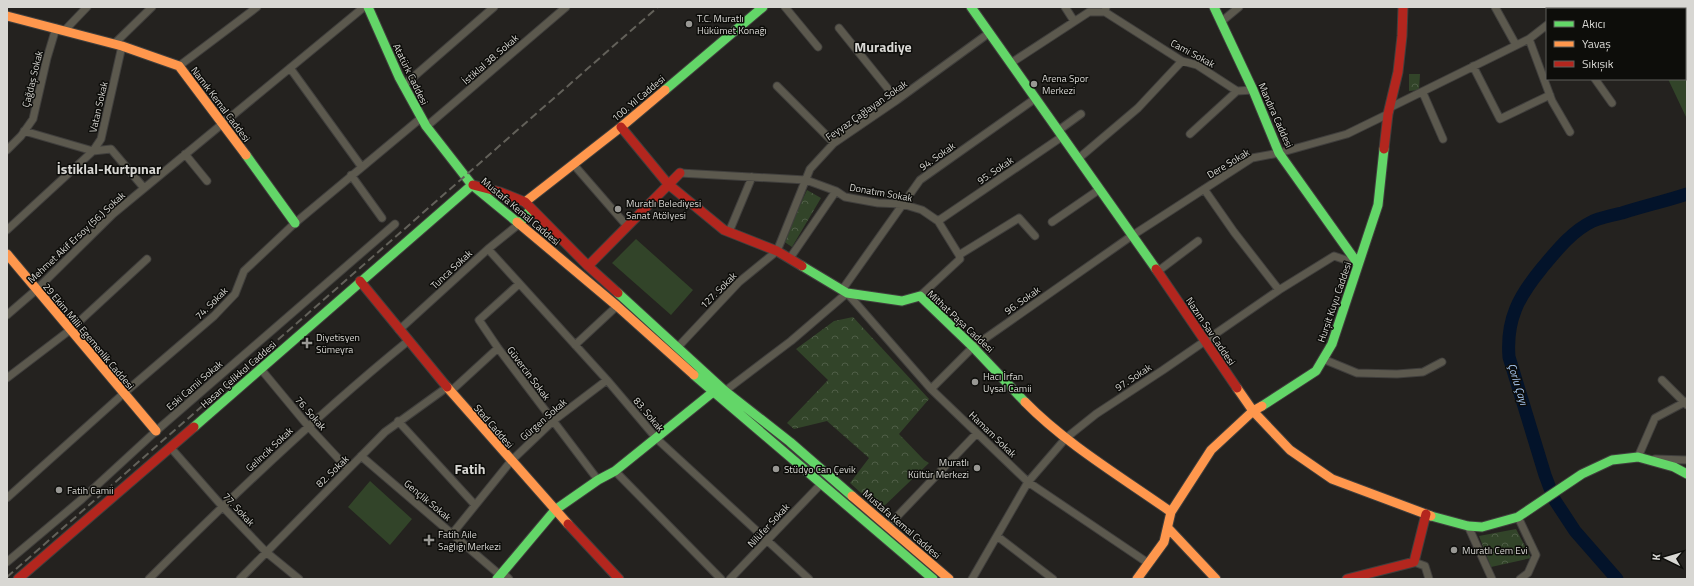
<svg xmlns="http://www.w3.org/2000/svg" width="1694" height="586" font-family="'Titillium Web',sans-serif">
<defs>
<pattern id="park-crowns" width="20" height="18" patternUnits="userSpaceOnUse"><rect width="20" height="18" fill="#324429"/><path d="M2 6a3 3 0 1 1 6 0M12 15a3 3 0 1 1 6 0" fill="none" stroke="#4f5e47"/></pattern>
</defs>
<rect width="100%" height="100%" fill="#24221f"/>
<path fill="#324429" d="M1617 7H1687V119L1668 79H1685V9H1613Z
M636 239 693 290 671 315 612 263Z
M370 481 412 519 390 545 348 507Z"/>
<path fill="url(#park-crowns)" d="M1409 74H1420L1419 90 1409 91Z
M807 190 821 198 792 247 783 241Z
M853 317 929 399 899 434 924 460 929 463 880 510 850 483 869 458 827 421 794 429 787 423 828 380 796 349 834 321Z
M1516 529 1531 558 1491 567 1479 536Z"/>
<g fill="none" stroke-linecap="round" stroke-linejoin="round">
<path stroke="#03132a" stroke-width="13" d="M1617 579 1575 531 1554 499 1545 475 1509 357C1506 319 1519 296 1542 268 1557 250 1572 231 1593 221 1603 217 1613 215 1622 213 1644 206 1666 201 1687 194"/>
<g stroke="#403f3d" stroke-width="9">
<path id="street" d="M785 7 818 47
M1065 7 1074 21
M1495 7 1516 45
M1561 9 1563 7
M1105 12 1182 61 1197 65 1237 91 1253 90
M1221 22 1239 7
M839 28 897 100
M65 30 87 7
M1529 39 1552 101 1570 132
M114 44 152 7
M1011 63 1089 12H1105L1106 7
M179 66 257 7
M1473 66 1500 119 1550 95
M290 68 361 166
M1595 79 1612 103
M403 86 494 7
M777 86 834 143
M1423 93 1443 139
M1389 108 1529 39 1547 25
M427 126 566 7
M1059 130 1081 114
M24 131 93 151 111 149 144 188
M1190 134 1237 91
M7 150 21 136 33 119 47 58 56 28
M185 154 207 181
M1079 158 1138 108 1182 61
M574 165 627 226
M680 173 806 180 836 191 845 197 878 203 902 204 922 210 938 221 959 255 960 259 920 296
M351 175 382 218
M1204 189 1234 232 1279 290
M938 221 1063 136
M1052 222 1100 189
M7 230 93 151 101 139 122 46
M729 232 752 177
M488 249 607 380 657 439 809 579
M959 255 1019 218 1035 236
M790 258 836 191
M1157 272 1198 241
M519 284 479 320 498 348 598 480
M842 290 920 180 1036 98
M7 315 36 290 113 214 364 7
M399 330 488 249 519 224
M575 345 617 306
M677 348 739 282 777 251 810 169 834 143 897 100 989 33
M1323 359 1357 373 1397 374 1423 372 1442 362
M260 368 308 426 348 469
M7 378 70 330 147 259
M1662 380 1687 405
M931 389 973 347 1130 237 1252 158 1279 153 1347 134 1388 114
M725 391 791 341 847 293 931 389 1028 482 1148 563
M450 392 498 348
M398 421 475 505
M170 447 222 506 266 552 299 579
M361 456 500 575
M1638 457 1655 418 1687 401
M1655 459 1687 460
M615 471 721 579
M7 498 123 394 214 316 235 294 244 271 295 223 421 118
M1518 517 1536 555 1528 573 1520 579
M888 526 977 433
M1468 526 1492 579
M452 534 511 461 553 421 607 380
M997 536 1053 579
M7 562 82 499 156 431 395 224
M1414 562 1425 566 1429 579
M502 572 509 579
M149 579C232 496 317 415 408 341
M240 579 385 432 446 388
M730 579 821 484
M972 579 1028 482 1066 438 1096 414 1163 370 1279 290 1334 256 1358 264"/>
</g>
<g stroke="#403f3d" stroke-width="11">
<path id="fast" d="M368 7 399 77 426 126 472 185 517 222
M971 7 1156 269
M1214 7 1253 90 1279 153 1358 264
M665 90 763 7
M246 155 295 223
M519 224 531 209
M802 266 847 293 902 301 920 296 973 347 1025 402
M618 293 725 391 790 442 852 496
M694 375 933 579
M1262 406 1316 371 1332 344 1378 205 1384 149
M194 427 472 185
M1431 516 1468 526 1482 527 1518 517 1582 474 1612 460 1638 457 1674 467 1687 474
M497 579 555 510 598 480 615 471 713 392"/>
</g>
<g stroke="#403f3d" stroke-width="11">
<path id="slow" d="M7 16 122 46 179 66 246 155
M525 202 621 127 665 90
M517 222 617 306 694 375
M7 254 156 431
M447 387 568 524
M1237 388 1253 411 1290 450 1332 479 1431 516
M1025 402C1066 444 1123 478 1171 512
M852 496 949 579
M1168 528 1216 579
M1137 579 1164 542 1171 512 1211 450 1253 411 1262 406"/>
</g>
<g stroke="#403f3d" stroke-width="11">
<path id="jam" d="M621 127 668 184 724 230 777 251 802 266
M1384 149 1388 114 1398 72 1402 36 1403 7
M473 185 500 192 525 202 588 266 618 293
M588 266 680 173
M1156 269 1237 388
M360 281 447 387
M568 524 619 579
M18 579 194 427
M1347 579 1414 562 1426 514"/>
</g>
<use href="#street" stroke="#5c594e" stroke-width="7"/>
<use href="#fast" stroke="#63d668" stroke-width="9"/>
<use href="#slow" stroke="#ff974d" stroke-width="9"/>
<use href="#jam" stroke="#b3261e" stroke-width="9"/>
<path stroke="#63615a" stroke-width="2" stroke-dasharray="8 4" stroke-linecap="butt" d="M7 577 658 7"/>
</g>
<g fill="#999894" stroke="#0d0d0a" stroke-width="1.5">
<circle cx="689" cy="24" r="4"/>
<circle cx="1034" cy="84" r="4"/>
<circle cx="618" cy="209" r="4"/>
<path d="M305 337h4v4h4v4h-4v4h-4v-4h-4v-4h4z"/>
<circle cx="975" cy="382" r="4"/>
<circle cx="977" cy="468" r="4"/>
<circle cx="776" cy="469" r="4"/>
<circle cx="59" cy="490" r="4"/>
<path d="M427 534h4v4h4v4h-4v4h-4v-4h-4v-4h4z"/>
<circle cx="1454" cy="550" r="4"/>
</g>
<g text-anchor="middle" stroke-width="3" stroke-linejoin="round" paint-order="stroke">
<g font-size="10" fill="#d8d7d3" stroke="#0d0d0a" text-anchor="start">
<text x="697" y="22">T.C. Muratlı<tspan x="697" dy="12">Hükümet Konağı</tspan></text>
<text x="1042" y="82">Arena Spor<tspan x="1042" dy="12">Merkezi</tspan></text>
<text x="626" y="207">Muratlı Belediyesi<tspan x="626" dy="12">Sanat Atölyesi</tspan></text>
<text x="316" y="341">Diyetisyen<tspan x="316" dy="12">Sümeyra</tspan></text>
<text x="983" y="380">Hacı İrfan<tspan x="983" dy="12">Uysal Camii</tspan></text>
<text x="969" y="466" text-anchor="end">Muratlı<tspan x="969" dy="12">Kültür Merkezi</tspan></text>
<text x="784" y="473">Stüdyo Can Çevik</text>
<text x="67" y="494">Fatih Camii</text>
<text x="438" y="538">Fatih Aile<tspan x="438" dy="12">Sağlığı Merkezi</tspan></text>
<text x="1462" y="554">Muratlı Cem Evi</text>
</g>
<g font-size="10" fill="#d8d7d3" stroke="#0d0d0a">
<text transform="translate(1193 53) rotate(28)" y="4">Cami Sokak</text>
<text transform="translate(490 59) rotate(-41)" y="4">İstiklal 38. Sokak</text>
<text transform="translate(411 74) rotate(64)" y="4">Atatürk Caddesi</text>
<text transform="translate(32 79) rotate(-76)" y="4">Çağdaş Sokak</text>
<text transform="translate(638 98) rotate(-40)" y="4">100. Yıl Caddesi</text>
<text transform="translate(221 104) rotate(53)" y="4">Namık Kemal Caddesi</text>
<text transform="translate(98 107) rotate(-77)" y="4">Vatan Sokak</text>
<text transform="translate(866 110) rotate(-35)" y="4">Feyyaz Çağlayan Sokak</text>
<text transform="translate(1276 115) rotate(66)" y="4">Mandıra Caddesi</text>
<text transform="translate(937 156) rotate(-35)" y="4">94. Sokak</text>
<text transform="translate(1228 163) rotate(-31)" y="4">Dere Sokak</text>
<text transform="translate(995 170) rotate(-34)" y="4">95. Sokak</text>
<text transform="translate(881 192) rotate(10)" y="4">Donatım Sokak</text>
<text transform="translate(521 211) rotate(40)" y="4">Mustafa Kemal Caddesi</text>
<text transform="translate(76 237) rotate(-43)" y="4">Mehmet Akif Ersoy (56.) Sokak</text>
<text transform="translate(451 269) rotate(-43)" y="4">Tunca Sokak</text>
<text transform="translate(718 290) rotate(-45)" y="4">127. Sokak</text>
<text transform="translate(1022 300) rotate(-35)" y="4">96. Sokak</text>
<text transform="translate(1334 302) rotate(-71)" y="4">Hurşit Kuyu Caddesi</text>
<text transform="translate(211 303) rotate(-45)" y="4">74. Sokak</text>
<text transform="translate(961 321) rotate(43)" y="4">Mithat Paşa Caddesi</text>
<text transform="translate(1211 331) rotate(56)" y="4">Nazım Sav Caddesi</text>
<text transform="translate(89 336) rotate(50)" y="4">29 Ekim Milli Egemenlik Caddesi</text>
<text transform="translate(529 373) rotate(53)" y="4">Güvercin Sokak</text>
<text transform="translate(238 374) rotate(-41)" y="4">Hasan Çelikkol Caddesi</text>
<text transform="translate(1133 377) rotate(-33)" y="4">97. Sokak</text>
<text transform="translate(194 385) rotate(-41)" y="4">Eski Camii Sokak</text>
<text transform="translate(311 413) rotate(49)" y="4">76. Sokak</text>
<text transform="translate(649 414) rotate(50)" y="4">83. Sokak</text>
<text transform="translate(543 419) rotate(-41)" y="4">Gürgen Sokak</text>
<text transform="translate(494 426) rotate(49)" y="4">Stad Caddesi</text>
<text transform="translate(993 434) rotate(44)" y="4">Hamam Sokak</text>
<text transform="translate(269 449) rotate(-43)" y="4">Gelincik Sokak</text>
<text transform="translate(332 471) rotate(-44)" y="4">82. Sokak</text>
<text transform="translate(428 500) rotate(40)" y="4">Gençlik Sokak</text>
<text transform="translate(239 509) rotate(47)" y="4">77. Sokak</text>
<text transform="translate(902 524) rotate(41)" y="4">Mustafa Kemal Caddesi</text>
<text transform="translate(768 525) rotate(-47)" y="4">Nilüfer Sokak</text>
</g>
<g font-size="11" font-style="italic" fill="#a9caf5" stroke="#0d0d0a">
<text transform="translate(1518 384) rotate(73)" y="4">Çorlu Çayı</text>
</g>
<g font-size="14" font-weight="bold" fill="#d8d7d3" stroke="#0d0d0a">
<text x="883" y="52">Muradiye</text>
<text x="109" y="174">İstiklal-Kurtpınar</text>
<text x="470" y="474">Fatih</text>
</g>
</g>
<rect width="1694" height="586" fill="none" stroke="#d8d7d3" stroke-width="16"/>
<rect x="1546" y="8" width="140" height="72" fill="#0d0d0a" stroke="#5e5e5a"/>
<rect x="1554" y="21" width="20" height="6" fill="#63d668" stroke="#5e5e5a"/>
<text x="1582" y="28" font-size="12" fill="#d8d7d3">Akıcı</text>
<rect x="1554" y="41" width="20" height="6" fill="#ff974d" stroke="#5e5e5a"/>
<text x="1582" y="48" font-size="12" fill="#d8d7d3">Yavaş</text>
<rect x="1554" y="61" width="20" height="6" fill="#b3261e" stroke="#5e5e5a"/>
<text x="1582" y="68" font-size="12" fill="#d8d7d3">Sıkışık</text>
<g transform="translate(1666 558) rotate(275)" stroke="#0d0d0a" stroke-width="3" paint-order="stroke">
<path d="M0-3L7 15L0 10L-7 15Z" fill="#d8d7d3"/>
<text y="-6" font-size="11" font-weight="bold" text-anchor="middle" fill="#d8d7d3">K</text>
</g>
</svg>
